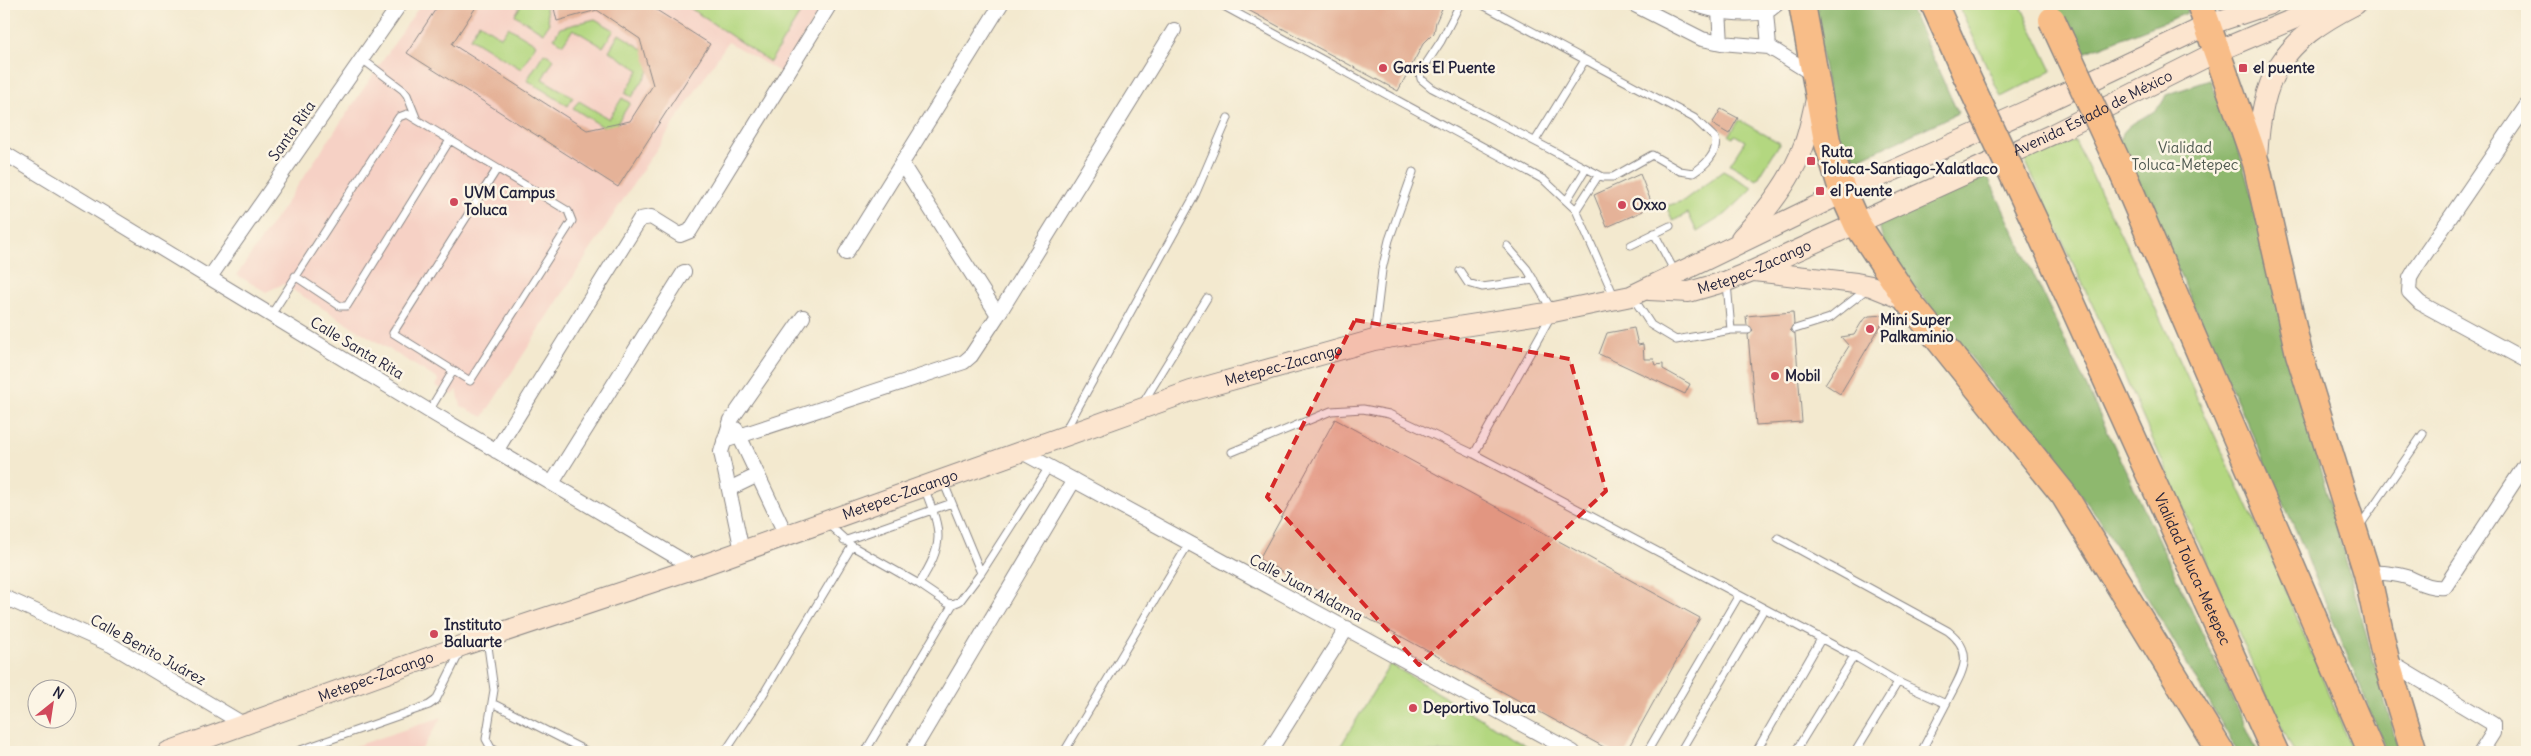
<svg xmlns="http://www.w3.org/2000/svg" width="2531" height="756" font-family="Delius,sans-serif">
<rect width="100%" height="100%" fill="#fcf5e5"/>
<filter id="ink" filterUnits="userSpaceOnUse"><feTurbulence type="fractalNoise" baseFrequency=".02" numOctaves="2"/><feDisplacementMap in="SourceGraphic" scale="10" xChannelSelector="R" yChannelSelector="G"/><feConvolveMatrix kernelMatrix="1 2 1 2 8 2 1 2 1" color-interpolation-filters="sRGB"/></filter>
<filter id="wash" filterUnits="userSpaceOnUse"><feTurbulence type="fractalNoise" baseFrequency=".0096" numOctaves="4" result="noise"/><feDisplacementMap in="SourceGraphic" scale="20" xChannelSelector="R" yChannelSelector="G"/><feGaussianBlur stdDeviation="1.12" result="paint"/><feColorMatrix in="noise" values="0 0 0 0 0 0 0 0 0 0 0 0 0 0 0 0 0 1.4 0 .05"/><feComposite in="paint" operator="in"/></filter>
<g filter="url(#wash)">
<rect width="100%" height="100%" fill="#f3e9cf"/>
<path fill="#f6d1c5" d="M421 4H824L780 72 728 42 628 192 483 417 461 406 457 390 453 395 436 386 439 380 283 284 266 292 237 275Z
M442 717 420 752H338Z"/>
<path fill="#b3d780" stroke="#6a7c5e" d="M514 4H545L549 23 543 33 515 15 520 7Z
M684 4H806L770 62Z
M1958 4H2020L2052 71 2001 97Z
M595 19 614 30 603 47 573 29 563 44 554 38 560 28Z
M479 23 501 37 508 27 536 44 521 69 470 38Z
M619 34 649 53V71L632 97 625 93 639 70 609 51Z
M544 53 554 59 542 79 573 97 568 106 527 80Z
M622 98 630 103 616 125 603 127 573 108 579 101 609 119Z
M1739 120 1780 143 1757 180 1730 164 1745 141 1735 135 1733 138 1729 136Z
M2075 141 2126 245 2274 563 2353 752H2294L2267 696 2098 317 2025 160Z
M1723 171 1752 187V189L1726 214 1697 232 1688 213 1673 221 1666 206 1683 201Z
M1390 664 1537 752H1337Z"/>
<path fill="#8eb86e" stroke="#586d54" d="M1812 4H1908L1958 113 1846 165 1838 146Z
M2055 4H2186L2187 13 2079 55Z
M2210 80 2235 137 2250 190 2309 429 2399 752H2387L2297 533 2119 140C2131 114 2156 121 2166 95Z
M1988 177 2258 752H2238L2169 633 2098 517 1898 266 1884 244 1878 221Z"/>
<g id="blocks">
<path fill="#e5b298" d="M439 4H478L452 44 587 130 630 121 653 85 640 39 597 10 557 21 553 4H647L710 44 618 187 407 53Z
M1237 4H1444L1436 22 1434 33 1423 44 1398 91Z
M1721 109 1738 118 1729 134 1712 124Z
M1640 174 1650 199 1643 211 1607 227 1594 195Z
M1793 312 1794 324 1790 330 1795 334 1802 422 1756 425 1748 335 1753 330 1747 325 1746 316Z
M1887 315 1840 394 1825 384 1849 346 1841 337 1854 335 1863 320 1869 316Z
M1634 328 1638 345 1643 344 1644 359H1654L1656 365 1663 364V369L1690 384 1685 394 1599 354 1607 333Z
M1335 419 1700 618 1626 752H1613L1259 559Z"/>
</g>
</g>
<g filter="url(#ink)">
<use href="#blocks" fill-opacity="0" stroke="#8a8685" stroke-width="1"/>
<g fill="none" stroke-linecap="round" stroke-linejoin="round">
<g stroke="#8a8685" stroke-width="9">
<path id="lane" d="M1220 4 1544 180 1576 210 1614 296
M1460 4 1441 41 1420 73 1421 79 1432 88 1603 177H1613L1652 155 1680 171 1693 173C1704 166 1719 153 1715 138L1694 118 1481 4
M362 59 403 90 407 95 417 120
M1535 141 1585 60
M1567 200 1586 169
M1576 210 1598 176
M1654 233 1675 272
M1631 245 1670 226
M1460 271 1468 283 1482 287 1534 280
M295 276 340 306H347L450 140
M1727 283 1731 330
M1632 296 1651 325 1676 340 1731 330H1748
M271 315 399 117 407 114 568 211 572 221 470 381 393 333 497 169
M1795 329 1830 318 1867 289
M1374 337 1382 270 1389 240 1413 172
M1143 403 1207 298
M429 411 453 371
M1065 431 1195 195 1228 118
M1232 452 1331 411 1363 409 1389 414 1474 454 1854 656 1898 682 1946 704 1921 752
M1474 454 1553 312 1527 269 1507 246
M943 481 981 573
M827 523 852 546 919 584 947 603 953 604 960 601 981 573 1049 467
M2359 527 2423 434
M1778 538 1948 631C1979 655 1959 676 1946 704
M844 541 952 503
M919 584C946 541 941 532 924 487
M487 639 494 690 486 739 491 748 498 752
M492 703 588 752
M295 752 429 705 436 700 461 650
M725 752 761 698 852 546
M865 752 953 604
M1064 752 1189 543
M1647 752 1739 595
M1680 752 1764 609
M1756 752 1821 639
M1795 752 1854 656
M1855 752 1898 682"/>
</g>
<g stroke="#8a8685" stroke-width="16">
<path id="street" d="M1633 4 1702 39 1721 43 1769 47 1814 75
M1695 4C1715 12 1743 16 1764 12 1769 12 1773 7 1777 4
M1719 11 1721 43
M1766 12 1769 47
M2527 105 2417 266 2410 278 2409 292 2420 303 2527 361
M4 153 429 411 695 568
M902 164 998 315
M846 253 1001 4
M210 277 400 4
M736 429 786 535
M724 441 964 362 971 356 998 315 1174 30
M496 451 640 219 651 217 680 235 690 231 830 4
M1022 452 1573 752
M552 483 684 272
M729 489 758 475
M742 551 721 452 731 420 803 317
M2367 573C2381 572 2393 573 2407 577 2419 582 2431 589 2445 587L2527 462
M4 597 111 645 245 725
M2388 661 2493 724V733L2481 752
M912 752 1074 480
M1269 752 1347 628"/>
</g>
<g stroke="#8a8685" stroke-width="22">
<g id="secondary">
<path d="M2257 158C2262 74 2280 43 2356 4"/>
<path d="M1741 238C1767 211 1791 181 1804 145 1810 130 1812 113 1817 96"/>
<path d="M1754 271 1856 283 1871 286 1908 301"/>
<path id="s1" d="M1649 290 1689 292 1727 281 1752 271 2053 134 2218 51 2329 4"/>
<path id="s2" d="M168 752 464 645 695 568 1191 391 1374 340 1553 312 1631 296 1843 193 2042 104 2208 25 2270 4"/>
</g>
</g>
<g stroke="#8a8685" stroke-width="29">
<g id="highway">
<path d="M1802 4 1827 141 1843 193 1857 224 1908 301 2064 495 2221 752"/>
<path d="M1934 4 1965 73"/>
<path d="M2200 4 2256 163 2299 354 2367 573 2386 660 2414 752"/>
<path d="M2124 176 2371 752"/>
<path id="s3" d="M2036 224 2275 752"/>
</g>
</g>
<use href="#lane" stroke="#fff" stroke-width="7"/>
<use href="#street" stroke="#fff" stroke-width="14"/>
<use href="#secondary" stroke="#fce5cf" stroke-width="20"/>
<use href="#highway" stroke="#f8bd88" stroke-width="26"/>
<g stroke="#8a8685" stroke-width="29" stroke-linecap="butt">
<path id="highway-bridge" d="M2052 20 2124 176
M1965 73 2036 224"/>
</g>
<use href="#highway-bridge" stroke="#f8bd88" stroke-width="26"/>
</g>
</g>
<path fill="#d62828" fill-opacity="0.2" stroke="#d62828" stroke-width="4" stroke-dasharray="10 6" stroke-linejoin="round" d="M1355 320 1570 359 1606 491 1419 665 1267 497Z"/>
<g fill="#d1495b" stroke="#fcf5e5" stroke-width="2">
<circle cx="1383" cy="68" r="5"/>
<rect x="2238" y="63" width="10" height="10" rx="2.5"/>
<rect x="1806" y="156" width="10" height="10" rx="2.5"/>
<rect x="1815" y="186" width="10" height="10" rx="2.5"/>
<circle cx="454" cy="202" r="5"/>
<circle cx="1622" cy="205" r="5"/>
<circle cx="1870" cy="329" r="5"/>
<circle cx="1775" cy="376" r="5"/>
<circle cx="434" cy="634" r="5"/>
<circle cx="1413" cy="708" r="5"/>
</g>
<g text-anchor="middle" stroke-width="5" stroke-linejoin="round" paint-order="stroke">
<g font-size="15" font-weight="bold" fill="#22223b" stroke="#fcf5e5" text-anchor="start">
<text x="1393" y="73">Garis El Puente</text>
<text x="2253" y="73">el puente</text>
<text x="1821" y="157">Ruta<tspan x="1821" dy="17">Toluca-Santiago-Xalatlaco</tspan></text>
<text x="1830" y="196">el Puente</text>
<text x="464" y="198">UVM Campus<tspan x="464" dy="17">Toluca</tspan></text>
<text x="1632" y="210">Oxxo</text>
<text x="1880" y="325">Mini Super<tspan x="1880" dy="17">Palkaminio</tspan></text>
<text x="1785" y="381">Mobil</text>
<text x="444" y="630">Instituto<tspan x="444" dy="17">Baluarte</tspan></text>
<text x="1423" y="713">Deportivo Toluca</text>
</g>
<g font-size="15" fill="#22223b" stroke="#fcf5e5">
<text dy="5" stroke="none"><textPath href="#s1" startOffset="482">Avenida Estado de México</textPath></text>
<text transform="translate(292 131) rotate(-55)" y="5">Santa Rita</text>
<text dy="5" stroke="none"><textPath href="#s1" startOffset="110">Metepec-Zacango</textPath></text>
<text transform="translate(357 348) rotate(31)" y="5">Calle Santa Rita</text>
<text dy="5" stroke="none"><textPath href="#s2" startOffset="1181">Metepec-Zacango</textPath></text>
<text dy="5" stroke="none"><textPath href="#s2" startOffset="776">Metepec-Zacango</textPath></text>
<text dy="5" stroke="none"><textPath href="#s3" startOffset="379">Vialidad Toluca-Metepec</textPath></text>
<text transform="translate(1306 588) rotate(28)" y="5">Calle Juan Aldama</text>
<text transform="translate(148 650) rotate(29)" y="5">Calle Benito Juárez</text>
<text dy="5" stroke="none"><textPath href="#s2" startOffset="221">Metepec-Zacango</textPath></text>
</g>
<g font-size="15" fill="#4e5850" stroke="#fcf5e5">
<text x="2185" y="153">Vialidad<tspan x="2185" dy="17">Toluca-Metepec</tspan></text>
</g>
</g>
<rect width="2531" height="756" fill="none" stroke="#fcf5e5" stroke-width="20"/>
<g transform="translate(52 704) rotate(30)"><circle r="24" fill="#fcf5e5" stroke="#a5a1a1"/>
<path d="M0-4L9 19L0 12L-9 19Z" fill="#d1495b"/>
<text y="-8" font-size="14" font-weight="bold" text-anchor="middle" fill="#22223b">N</text>
</g>
</svg>
